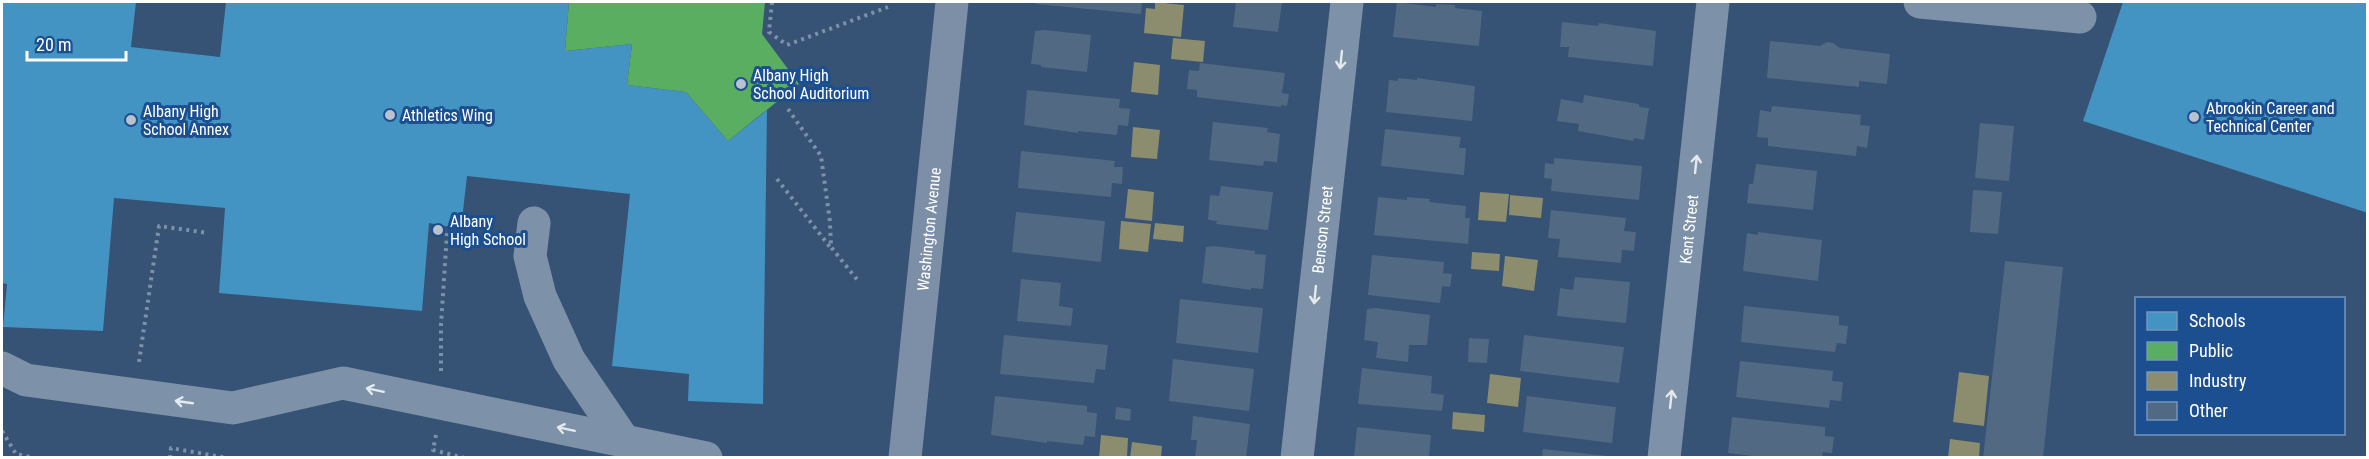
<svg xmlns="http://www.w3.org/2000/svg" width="2369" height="459" font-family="'Roboto Condensed',sans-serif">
<rect width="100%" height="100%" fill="#365274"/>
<path fill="#4393c3" d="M2 2H136L131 47 220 57 226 2H569L565 51 632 44 627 85 686 92 728 141 767 110 763 404 688 401 689 374 612 366 630 194 467 176 461 229 429 223 422 311 219 293 225 208 114 198 103 331 3 327 7 284 2 283Z
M2123 2H2368V213L2083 121Z"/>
<path fill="#5aae61" d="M569 2H765L762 34 799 84 728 141 686 92 627 85 632 44 565 51Z"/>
<path fill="#8c8c6e" d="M1155 2 1184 5 1181 37 1144 33 1146 8 1155 9Z
M1173 38 1205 41 1203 62 1171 59Z
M1134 62 1160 65 1158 95 1131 92Z
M1133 127 1160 130 1157 159 1131 157Z
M1128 189 1154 192 1152 221 1125 218Z
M1480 192 1509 194 1506 222 1478 220Z
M1510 195 1543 198 1541 218 1509 215Z
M1121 221 1151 224 1148 252 1119 249Z
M1155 223 1184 226 1183 242 1153 239Z
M1472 252 1500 254 1499 271 1471 269Z
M1505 256 1538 260 1534 291 1502 286Z
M1959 372 1989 376 1984 426 1953 422Z
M1490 374 1521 378 1518 407 1487 403Z
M1453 412 1485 415 1484 432 1452 429Z
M1101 435 1128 438 1127 458H1099Z
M1950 439 1980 443 1979 458H1948Z
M1132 442 1162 446 1161 458H1130Z"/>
<path fill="#526984" d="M1036 2H1142L1141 14 1036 4Z
M1236 2H1282L1278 32 1233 27Z
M1397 2 1436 7V4L1455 5V8L1482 11 1479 46 1393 37Z
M1562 22 1598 26 1599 23 1656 31 1653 66 1568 57 1569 47H1560Z
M1045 30 1091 35 1087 72 1041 67V65L1031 64 1035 31Z
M1770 41 1820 46 1827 42 1833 43 1840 48 1890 54 1887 84 1859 81V87L1767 78Z
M1200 63 1285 73 1282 93 1289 94 1287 106 1281 105V107L1197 97V90L1187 89 1189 70 1199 71Z
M1398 78 1417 80V78L1475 86 1472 121 1386 112 1389 80 1398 81Z
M1027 90 1120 99 1119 108 1130 109 1128 126 1118 125 1117 135 1078 131V133L1024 125Z
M1584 95 1639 104V107L1649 108 1644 140 1634 138 1633 141 1578 131 1579 124 1557 121 1561 99 1583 103Z
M1772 106 1861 115 1860 125 1870 126 1867 148 1857 146 1856 156 1768 146V138L1757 137 1760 110 1771 112Z
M1213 122 1268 128 1267 132 1280 134 1277 162 1264 161 1263 166 1209 160Z
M1980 123 2014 126 2009 181 1975 178Z
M1385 129 1461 137 1459 148H1466L1464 175 1381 166Z
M1021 151 1115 161 1114 167H1123L1122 184 1112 183 1111 197 1018 188Z
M1554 158 1642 166 1639 200 1551 191 1552 179 1544 178 1545 163 1554 164Z
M1756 164 1817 171 1813 210 1747 203 1749 184H1753Z
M1221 186 1273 192 1268 230 1216 224 1217 221 1208 220 1210 195 1219 196Z
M1973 190 2002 192 1998 234 1970 232Z
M1378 197 1407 200V197L1430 199 1429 202 1466 206 1465 218H1470L1468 244 1374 235Z
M1551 210 1626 218 1624 231 1636 232 1634 251 1622 250 1621 263 1558 257 1560 239 1548 238Z
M1016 212 1105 221 1101 262 1012 252Z
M1758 232 1822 240 1818 281 1743 271 1747 233 1758 235Z
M1214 246 1255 251V254L1266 255 1263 289 1251 288V290L1202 283 1206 247Z
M1372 255 1444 262 1443 273 1452 274 1450 287 1442 286 1440 303 1368 295Z
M2005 261 2063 267 2043 458H1983Z
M1575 277 1630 282 1626 323 1557 316 1560 288 1573 290Z
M1021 279 1061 283 1059 306 1073 308 1071 326 1017 321Z
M1180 299 1263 308 1258 353 1176 343Z
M1744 306 1839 316V325L1848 326 1846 344 1837 343 1835 352 1741 342Z
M1376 308 1430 315 1427 345H1409L1408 362 1376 358 1378 342 1364 340 1367 309Z
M1004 335 1108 345 1105 370 1096 369 1094 383 1000 374Z
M1524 335 1624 347 1619 383 1520 371Z
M1469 338 1489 339 1487 363 1468 362Z
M1173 359 1254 369 1249 411 1169 401Z
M1740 361 1833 371 1832 381 1843 382 1841 401 1830 400 1829 408 1736 397Z
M1362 368 1432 376 1431 393 1444 395 1442 411 1358 404Z
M995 396 1087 406V412L1097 413 1095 437 1085 436 1083 445 1047 441V443L991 435Z
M1527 396 1616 407 1612 443 1523 432Z
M1116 407 1131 409 1130 421 1115 419Z
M1193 416 1250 424 1246 458H1195L1197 440H1191Z
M1732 417 1825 427V436L1834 437 1832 453 1823 452 1822 458H1768L1728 453Z
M1357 427 1431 435 1429 458H1354Z
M1543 449 1608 456V458H1542Z"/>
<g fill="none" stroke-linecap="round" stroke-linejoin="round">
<path stroke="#7d92a8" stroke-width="4" stroke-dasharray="3 4.5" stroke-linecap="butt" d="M772 2 769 32 787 45 888 7
M788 109 821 156 830 222 831 247 859 282
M777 179 830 247
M139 362 159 226 208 233
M441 371V325L447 233
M2 431 16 454 35 458
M436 435 433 450 465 458
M170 458 171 448 227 458"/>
<g stroke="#7d92a8" stroke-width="33">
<path d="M1920 2 2080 17"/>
<path d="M534 223 530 256 540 296 569 360 624 441"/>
<path d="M2 368 26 380 233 408 343 383 706 458"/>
<path id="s1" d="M1297 458 1347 2"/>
<path id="s2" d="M1664 458 1713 2"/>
</g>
<path stroke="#7d8ea7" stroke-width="33" id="s3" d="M905 458 952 2"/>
</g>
<defs><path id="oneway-shaft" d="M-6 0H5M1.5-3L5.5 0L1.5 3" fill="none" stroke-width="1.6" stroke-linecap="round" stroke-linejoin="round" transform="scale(1.5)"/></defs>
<g stroke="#e5e9ee">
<use href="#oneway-shaft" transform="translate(1341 60) rotate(96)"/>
<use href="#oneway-shaft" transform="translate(1696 164) rotate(-84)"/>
<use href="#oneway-shaft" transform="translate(1315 295) rotate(96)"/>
<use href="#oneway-shaft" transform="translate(375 390) rotate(-168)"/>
<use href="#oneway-shaft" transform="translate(1671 399) rotate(-84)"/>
<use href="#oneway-shaft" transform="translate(184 402) rotate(-172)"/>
<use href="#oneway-shaft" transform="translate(566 429) rotate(-168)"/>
</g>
<g fill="#b9c2ce" stroke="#1b4f8f" stroke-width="2">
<circle cx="741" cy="84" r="6"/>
<circle cx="390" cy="115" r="6"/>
<circle cx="2194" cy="117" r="6"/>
<circle cx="131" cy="120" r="6"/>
<circle cx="438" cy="230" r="6"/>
</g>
<g text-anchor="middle" stroke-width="6" stroke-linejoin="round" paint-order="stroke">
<g font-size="16" fill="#fff" stroke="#1b4f8f" text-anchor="start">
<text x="753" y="81">Albany High<tspan x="753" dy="18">School Auditorium</tspan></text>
<text x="2206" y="114">Abrookin Career and<tspan x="2206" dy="18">Technical Center</tspan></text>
<text x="143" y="117">Albany High<tspan x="143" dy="18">School Annex</tspan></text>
<text x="402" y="121">Athletics Wing</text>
<text x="450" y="227">Albany<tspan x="450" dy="18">High School</tspan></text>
</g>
<g font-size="16" fill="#fff" stroke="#1b4f8f">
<text dy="6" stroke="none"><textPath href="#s3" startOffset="230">Washington Avenue</textPath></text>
<text dy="6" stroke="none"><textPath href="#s1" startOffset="230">Benson Street</textPath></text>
<text dy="6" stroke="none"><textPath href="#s2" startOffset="230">Kent Street</textPath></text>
</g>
</g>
<rect width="2369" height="459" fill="none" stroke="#ffffff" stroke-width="6"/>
<rect x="2135" y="297" width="210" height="138" fill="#1b4f8f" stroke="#7695bc" stroke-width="1.5"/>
<rect x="2147" y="312" width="30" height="18" fill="#4393c3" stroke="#7695bc" stroke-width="1.5"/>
<text x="2189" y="327" font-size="18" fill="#ffffff">Schools</text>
<rect x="2147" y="342" width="30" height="18" fill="#5aae61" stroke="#7695bc" stroke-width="1.5"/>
<text x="2189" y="357" font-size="18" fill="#ffffff">Public</text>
<rect x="2147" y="372" width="30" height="18" fill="#8c8c6e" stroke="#7695bc" stroke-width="1.5"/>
<text x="2189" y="387" font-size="18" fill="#ffffff">Industry</text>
<rect x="2147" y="402" width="30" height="18" fill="#526984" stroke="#7695bc" stroke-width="1.5"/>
<text x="2189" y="417" font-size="18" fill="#ffffff">Other</text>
<path d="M27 51v9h99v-9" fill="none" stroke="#ffffff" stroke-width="3"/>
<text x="36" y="51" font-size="18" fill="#ffffff" stroke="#1b4f8f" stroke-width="4.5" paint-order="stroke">20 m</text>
</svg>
